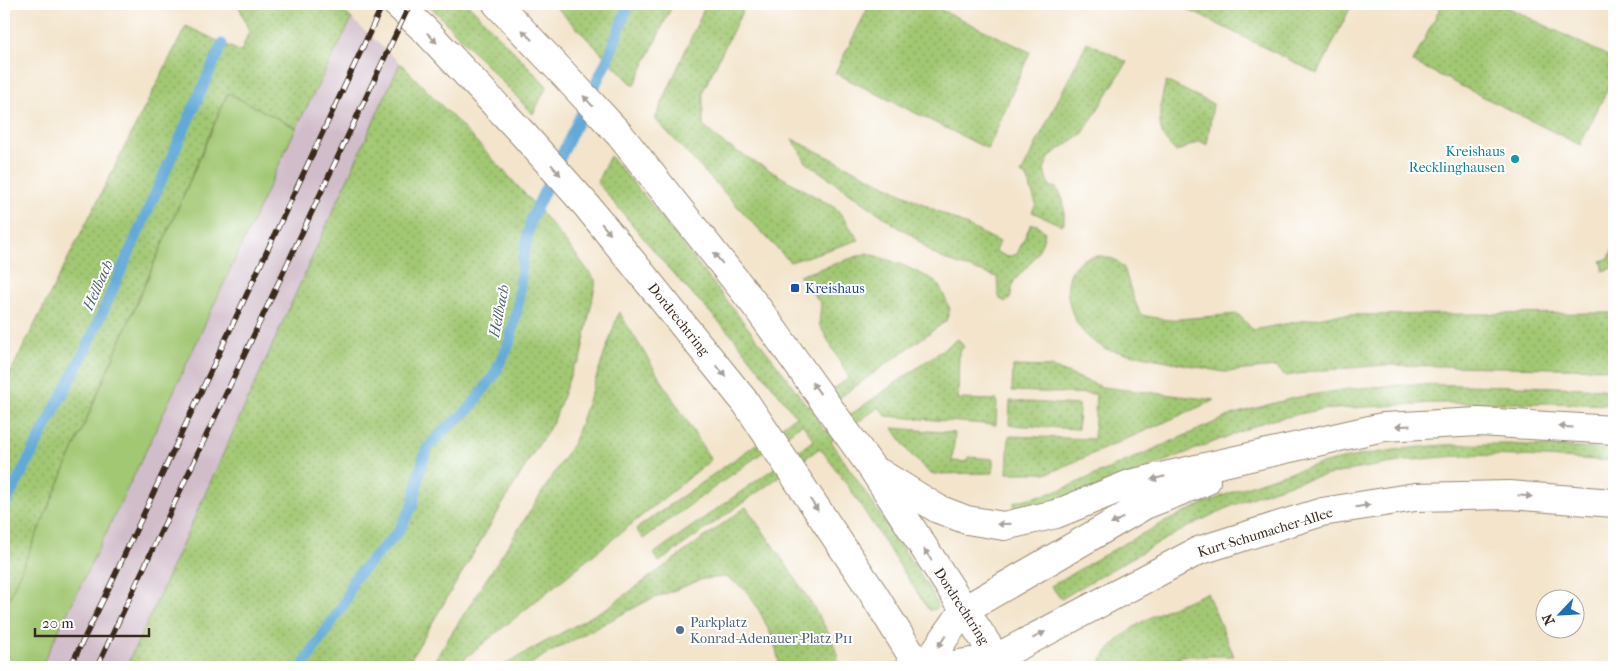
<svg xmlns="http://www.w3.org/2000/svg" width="1618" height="671" font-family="'IM FELL French Canon',serif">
<defs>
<pattern id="grass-dots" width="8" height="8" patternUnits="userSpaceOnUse" patternTransform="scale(1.25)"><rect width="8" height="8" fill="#a2c873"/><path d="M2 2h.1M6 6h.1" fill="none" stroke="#85a35e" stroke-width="1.8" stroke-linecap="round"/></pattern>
</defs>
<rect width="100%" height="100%" fill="#fff"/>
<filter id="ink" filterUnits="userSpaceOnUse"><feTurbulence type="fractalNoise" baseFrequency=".02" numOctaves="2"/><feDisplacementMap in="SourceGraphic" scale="10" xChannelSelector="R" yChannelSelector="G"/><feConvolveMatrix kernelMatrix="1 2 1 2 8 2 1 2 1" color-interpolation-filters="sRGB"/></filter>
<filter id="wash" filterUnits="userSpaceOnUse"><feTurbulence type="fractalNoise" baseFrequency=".0096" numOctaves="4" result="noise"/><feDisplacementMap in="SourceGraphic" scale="20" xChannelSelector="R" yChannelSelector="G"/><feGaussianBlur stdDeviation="1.12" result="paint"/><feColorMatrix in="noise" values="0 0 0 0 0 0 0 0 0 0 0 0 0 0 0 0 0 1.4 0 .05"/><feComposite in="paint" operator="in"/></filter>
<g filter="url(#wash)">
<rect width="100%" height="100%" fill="#f3e4cb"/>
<path fill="#d1bdca" d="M352 19 400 63 150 616 126 667H41L153 436 296 128Z"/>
<path fill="url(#grass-dots)" stroke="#6e7948" d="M238 4H335L352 19 296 128 227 94 4 610V385L186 26 241 52 249 31Z
M428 4H468L547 86 533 114Z
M553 4H673L634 86Z
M706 4H746L703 91V126L724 144 837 209 859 240 790 262 655 119Z
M870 4H929L1030 52 988 149 835 73Z
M1177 4H1352L1318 74Z
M1442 4H1501L1614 59V76L1580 145 1413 62Z
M1087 42 1127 62 1083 133 1050 156 1044 169 1047 181 1051 187 1056 188C1066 199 1064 209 1064 223L1061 225 1032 212 1036 204 1027 177 1021 174Z
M400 63C468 133 538 202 596 281L580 361 574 365 554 421 530 458 406 667H126L150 616Z
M1166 81 1213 104 1207 145 1200 141 1176 152C1172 147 1164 140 1162 133 1157 119 1162 95 1166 81Z
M792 139 1000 242 995 251 1007 257 1017 254 1031 224 1038 225 1045 232C1041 254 1029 264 1015 280 1011 285 1012 293 1010 299L1006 302 1000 299C997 292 999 285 997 277 977 270 955 265 936 255 923 248 915 234 901 229L806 162Z
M610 156 647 199 781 370 808 407 849 378 819 324 821 304 799 276 867 253 900 264 932 279 940 287 950 309 946 321 814 416 826 432 958 339 964 347 959 351 958 399 997 400 996 425 886 416 879 407 831 441 931 591 937 605 936 609 929 610 926 606 846 483 820 448 659 562 653 554 814 440 802 424 643 539 636 529 796 416 735 339 669 269 597 182Z
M1614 247V268L1602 271 1603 266 1601 261 1609 258Z
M1102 256 1116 260 1124 268 1133 297 1141 315 1168 320 1238 314 1253 330 1333 315 1614 313V369L1385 365 1325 370 1285 376 1276 367 1224 372 1105 349C1097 343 1087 338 1081 329 1068 312 1060 278 1079 262 1085 257 1095 256 1102 256Z
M619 312 711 460 454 667H430L573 444Z
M1013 366 1052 367 1102 387 1215 400 1049 473H1007L1009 436 1094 439 1096 394 1012 391Z
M1412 384C1479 386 1547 385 1614 390V405L1550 403H1433L1318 410 1267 421 1059 503 1015 510 1014 502 1058 491 1234 414 1293 398 1348 389Z
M1010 401 1079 405 1078 429 1009 425Z
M893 428 955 433 952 461 967 462 968 457 993 459V473L931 474 910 454Z
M1509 444 1614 450V461C1554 458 1493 452 1432 458 1402 461 1372 466 1343 472 1324 476 1305 479 1287 485 1206 511 1134 557 1061 599L1051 586C1109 552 1167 517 1230 493 1298 466 1371 450 1444 445 1466 444 1487 444 1509 444Z
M746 507C763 532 839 636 838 660 838 662 837 665 836 667H779C780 650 758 603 745 590 740 585 732 581 726 577L703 579 647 601 545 655 526 667H500L610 606Z
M1207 593 1234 656H1180L1179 667H1098C1120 624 1165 610 1207 593Z"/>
<path fill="#a2c873" stroke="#6e7948" d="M228 93 296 128 153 436 41 667H4V610Z"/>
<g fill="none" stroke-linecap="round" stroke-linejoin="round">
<path stroke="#62a9d8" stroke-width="11" d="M4 507 87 347 222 44
M302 667 346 600 353 580 398 532 413 505 419 474 426 450 441 433 468 410 493 377 509 344 518 305 522 263 531 219 610 54 626 11 627 4"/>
</g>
</g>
<g filter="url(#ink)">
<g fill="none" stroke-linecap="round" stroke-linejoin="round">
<g stroke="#978774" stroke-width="30">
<path id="secondary" d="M397 4 426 31 524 135 587 206 746 403 871 590 919 667
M497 4 557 67 620 135 756 306 872 468 1002 667
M880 473 938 509 967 520 1004 526 1056 514 1130 484 1383 427 1479 422 1614 430
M924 667 964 610 1145 505 1206 481
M940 667 996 658 1198 551 1322 512 1415 497 1509 495 1614 503"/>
</g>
<use href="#secondary" stroke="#fff" stroke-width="28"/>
<g stroke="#3b2a1e" stroke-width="5.5">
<path id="rail" d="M70 667 106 594 383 4
M97 667 410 4"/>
</g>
<use href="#rail" stroke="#fff" stroke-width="4" stroke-dasharray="11" stroke-linecap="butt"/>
</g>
<defs><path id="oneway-solid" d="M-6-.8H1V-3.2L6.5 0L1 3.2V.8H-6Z" transform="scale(1.25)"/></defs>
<g fill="#a79f9a">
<use href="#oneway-solid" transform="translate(527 35) rotate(-134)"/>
<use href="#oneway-solid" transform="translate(432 38) rotate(46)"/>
<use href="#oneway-solid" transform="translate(588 101) rotate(-132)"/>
<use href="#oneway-solid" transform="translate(556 170) rotate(49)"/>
<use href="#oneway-solid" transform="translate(606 229) rotate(50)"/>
<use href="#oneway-solid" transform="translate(718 258) rotate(-129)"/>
<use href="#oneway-solid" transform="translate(721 371) rotate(51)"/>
<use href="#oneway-solid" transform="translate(816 388) rotate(-126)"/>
<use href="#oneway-solid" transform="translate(1403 426) rotate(177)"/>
<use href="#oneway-solid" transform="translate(1566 427) rotate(-176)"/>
<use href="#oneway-solid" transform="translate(1158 478) rotate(167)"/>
<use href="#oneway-solid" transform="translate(1525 496) rotate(5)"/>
<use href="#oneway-solid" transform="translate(814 505) rotate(56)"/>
<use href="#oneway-solid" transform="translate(1363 506) rotate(-10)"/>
<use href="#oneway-solid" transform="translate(1117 521) rotate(150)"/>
<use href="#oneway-solid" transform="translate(1004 524) rotate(179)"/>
<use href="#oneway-solid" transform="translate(928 555) rotate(-123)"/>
<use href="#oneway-solid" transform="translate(1039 635) rotate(-28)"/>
<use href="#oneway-solid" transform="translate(942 641) rotate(125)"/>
</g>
</g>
<circle fill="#0f9aa8" stroke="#fff" stroke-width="2" cx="1515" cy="159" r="5"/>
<rect fill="#1a4fb4" stroke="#fff" stroke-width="2" x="790" y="283" width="10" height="10" rx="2.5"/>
<circle fill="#5c6f8a" stroke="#fff" stroke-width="2" cx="680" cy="630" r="5"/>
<g text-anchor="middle" stroke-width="4" stroke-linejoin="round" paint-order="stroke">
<g font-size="14" fill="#0d838f" stroke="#fff" text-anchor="end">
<text x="1505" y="156">Kreishaus<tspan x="1505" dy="16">Recklinghausen</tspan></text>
</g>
<g font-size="14" fill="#164399" stroke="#fff" text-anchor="start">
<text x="805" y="293">Kreishaus</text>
</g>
<g font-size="14" fill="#3b2a1e" stroke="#fff">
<text transform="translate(679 319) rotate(51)" y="5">Dordrechtring</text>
<text transform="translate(1265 532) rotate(-17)" y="5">Kurt-Schumacher-Allee</text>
<text transform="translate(962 606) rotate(57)" y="5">Dordrechtring</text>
</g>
<g font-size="14" fill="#4e5e75" stroke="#fff" text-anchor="start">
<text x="690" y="627">Parkplatz<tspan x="690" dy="16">Konrad-Adenauer-Platz P11</tspan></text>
</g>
<g font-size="15" font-style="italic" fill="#4b5d68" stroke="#fff">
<text transform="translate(98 285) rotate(-66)" y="5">Hellbach</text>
<text transform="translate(499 311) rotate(-79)" y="5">Hellbach</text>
</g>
</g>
<rect width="1618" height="671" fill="none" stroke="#fff" stroke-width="20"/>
<g transform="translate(1560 614) rotate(245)"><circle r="24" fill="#ffffff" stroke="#b1aaa5"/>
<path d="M0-4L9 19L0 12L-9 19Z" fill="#1f6fb2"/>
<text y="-8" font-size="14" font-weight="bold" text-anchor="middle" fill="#3b2a1e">N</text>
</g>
<path d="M35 628v8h114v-8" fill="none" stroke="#3b2a1e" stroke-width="2.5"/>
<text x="42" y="628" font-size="15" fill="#3b2a1e" stroke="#ffffff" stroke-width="4" paint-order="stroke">20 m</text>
</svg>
